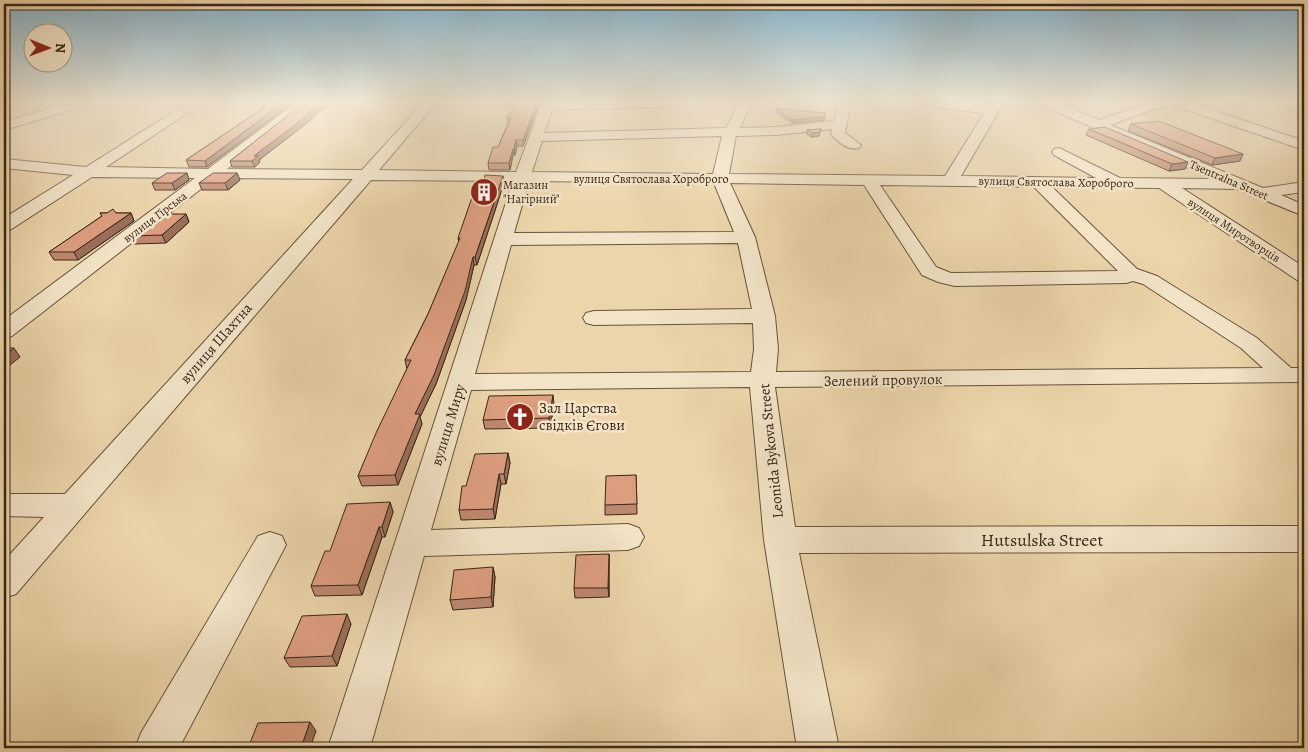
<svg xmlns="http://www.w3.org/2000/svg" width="1308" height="752" font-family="Alegreya,serif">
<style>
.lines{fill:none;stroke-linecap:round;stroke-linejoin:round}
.minor-casing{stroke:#66523d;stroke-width:2}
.minor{fill:#f3e4c8;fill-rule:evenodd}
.wall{fill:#be886e;stroke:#392619}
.shaded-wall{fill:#9b6f5a;stroke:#392619}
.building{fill:#dd9e80;stroke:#392619}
.labels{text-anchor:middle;stroke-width:5;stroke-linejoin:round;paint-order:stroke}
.far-street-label{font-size:12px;fill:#392619;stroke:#f3e4c8}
.far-poi-label{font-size:12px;fill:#392619;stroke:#f3e4c8;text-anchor:start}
.street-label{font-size:15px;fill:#392619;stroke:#f3e4c8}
.poi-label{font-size:15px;fill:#392619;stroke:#f3e4c8;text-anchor:start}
.near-street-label{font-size:18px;fill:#392619;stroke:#f3e4c8}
</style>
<rect width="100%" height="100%" fill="#ecd5aa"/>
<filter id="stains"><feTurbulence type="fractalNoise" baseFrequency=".004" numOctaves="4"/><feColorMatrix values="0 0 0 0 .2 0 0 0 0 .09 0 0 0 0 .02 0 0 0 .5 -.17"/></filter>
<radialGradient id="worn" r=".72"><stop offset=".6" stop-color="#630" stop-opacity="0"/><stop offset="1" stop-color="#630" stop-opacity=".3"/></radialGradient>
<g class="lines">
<g class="minor-casing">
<g id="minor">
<path d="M70 102H90L88 105 4 130V122Z"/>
<path d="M189 102H204L106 167 208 169 297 102H311L227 169 362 170 424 102H437L379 170 516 172 542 102H699L693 106 552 110 544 133 726 128 740 102H752L740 128 776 127 834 121 839 102H851L845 133 861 145 859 148C849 151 838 142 831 134L832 129 776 135 736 136 729 174 945 176 984 113 925 106 919 102H959L989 106 991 102H1004L961 176 1096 178 1054 155 1052 152 1054 149 1059 148 1120 178 1214 179 1040 105 1038 102H1055L1099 120 1151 102H1189L1304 141V150L1175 106 1154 109 1110 125 1263 188 1304 182V192L1281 195 1304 205V216L1237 189 1182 188 1304 267V282L1297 280 1159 188 1052 187 1137 269 1157 276 1257 338 1291 368H1304V382L775 387 795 527 1304 526V552L799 553 839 748H797L764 540 750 387 471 390 431 530 628 524 639 528 644 537 639 546 628 550 424 556 370 748H328L513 181 371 180 16 594 4 598V561L44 517 4 516V494H65L353 179 215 178 12 336 4 338V320L195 178 92 177 10 230 4 231V218L73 175 4 168V159L86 167ZM722 136 713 174 532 172 542 141ZM529 181 714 183 734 232 514 233ZM730 183 864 185 922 275 938 282 955 286 1126 283 1133 281 1143 284 1241 348 1263 368 776 372 778 349 775 316 755 237ZM880 185 1034 187 1118 271 951 273 936 267ZM738 243 752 309 594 311 586 313 583 318 586 323 594 325 753 323 754 349 751 372 475 374 511 245Z"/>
<path d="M1281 102 1304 104V112L1283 105Z"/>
<path d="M270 532 282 536 286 545 179 748H135L141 733 258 536Z"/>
</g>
</g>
<use href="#minor" class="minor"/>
</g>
<g class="wall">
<path d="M269 102H294L207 167H189L186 160 262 109 261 107Z"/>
<path d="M305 102H333L312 117V119L259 160 260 162 255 167H232L230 161Z"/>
<path d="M518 102H540L523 146H517L515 155H513L510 170H489L488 163 498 147 508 124 507 118Z"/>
<path d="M776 109 825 113 824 120 792 123 776 112Z"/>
<path d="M1131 124 1243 154 1240 161 1212 165 1128 131Z"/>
<path d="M821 129 819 136 811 137 807 134V130Z"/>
<path d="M1089 129 1185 169 1169 171 1086 135Z"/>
<path d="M187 173 189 180 175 190H155L152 183Z"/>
<path d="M237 173 240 180 228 190H202L199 183Z"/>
<path d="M504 183 477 265H474L466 300 436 384 420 417 422 424 398 485 362 486 358 476 407 369 405 360 428 314 459 242 458 238Z"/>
<path d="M100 213H131L134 221 78 260H54L49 252 102 216Z"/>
<path d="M186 214 189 222 166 243 134 244 130 236Z"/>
<path d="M554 404 550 428 485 429 483 420Z"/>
<path d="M508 453 510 463 506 484H501L495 519 461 520 459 510 466 486Z"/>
<path d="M636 475 637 514 605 515V505Z"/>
<path d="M390 502 393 512 385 537H382L362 595 315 596 311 586Z"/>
<path d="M609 554V597L575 598 574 588Z"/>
<path d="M493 567 495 577 493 607 453 610 450 600Z"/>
<path d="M351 624 337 666 290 667 284 658Z"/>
</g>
<g class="shaded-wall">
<path d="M284 102H294L207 167 205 161Z"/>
<path d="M323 102H333L312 117V119L259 160 260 162 255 167 252 161 254 156 307 113Z"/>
<path d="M537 102H540L523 146V140Z"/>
<path d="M825 113 824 120 792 123V120Z"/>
<path d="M821 129 819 136 811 137 812 133Z"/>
<path d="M516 140 517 146 515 155 514 149Z"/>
<path d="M513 149V155L510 170 509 163Z"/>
<path d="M1243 154 1240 161 1212 165 1215 158Z"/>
<path d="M1188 162 1185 169 1169 171 1172 164Z"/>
<path d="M187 173 189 180 175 190 172 183Z"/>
<path d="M237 173 240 180 228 190 225 183Z"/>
<path d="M503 176 504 183 477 265 475 257Z"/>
<path d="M131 213 134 221 78 260 74 252Z"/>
<path d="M186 214 189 222 166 243 162 235Z"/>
<path d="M473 257 474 265 466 300 436 384 420 417 422 424 398 485 395 475 415 414Z"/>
<path d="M14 348 20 357 4 370V356Z"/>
<path d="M553 395 554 404 550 428 549 418Z"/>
<path d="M508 453 510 463 506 484 504 474Z"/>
<path d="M499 474 501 484 495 519 493 509Z"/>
<path d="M390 502 393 512 385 537 382 527Z"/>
<path d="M379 527 382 537 362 595 358 585Z"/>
<path d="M609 554V597L608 588Z"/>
<path d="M493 567 495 577 493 607 491 597Z"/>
<path d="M347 614 351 624 337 666 332 656Z"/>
<path d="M310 722 316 731 310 748H301Z"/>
</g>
<g class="building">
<path d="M269 102H284L205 161 186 160 265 107H261Z"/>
<path d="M305 102H323L307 113H311L254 156H258L252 161H230Z"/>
<path d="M518 102H537L523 140H516L514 149H513L509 163H488L493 147H498L511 118H507Z"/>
<path d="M776 109 825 113 824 117 792 120Z"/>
<path d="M1159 121 1243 154 1215 158 1131 124Z"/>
<path d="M1105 127 1188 162 1172 164 1089 129Z"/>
<path d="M821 129 820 132 812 133 807 130Z"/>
<path d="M167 173H187L172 183H152Z"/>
<path d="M213 173H237L225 183H199Z"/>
<path d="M485 175 503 176 475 257H473L465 291 434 375 415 414H420L395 475 358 476 376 433 411 360H405L428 314 460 238H458L478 180H484Z"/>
<path d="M113 209 116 213H131L74 252H49L102 216 100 213H107Z"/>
<path d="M159 214H186L162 235 130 236Z"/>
<path d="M4 348H14L4 356Z"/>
<path d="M553 395 549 418 483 420 489 396Z"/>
<path d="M508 453 504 474H499L493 509 459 510 462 486H466L475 454Z"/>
<path d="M636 475 637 504 605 505 606 476Z"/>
<path d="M390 502 382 527H379L358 585 311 586 325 551H330L347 504Z"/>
<path d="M609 554 608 588H574L576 555Z"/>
<path d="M493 567 491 597 450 600 454 570Z"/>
<path d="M347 614 332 656 284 658 302 616Z"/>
<path d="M310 722 301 748H248L258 723Z"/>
</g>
<linearGradient id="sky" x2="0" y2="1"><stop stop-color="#88b6cf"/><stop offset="0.49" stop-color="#f6ecd9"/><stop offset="1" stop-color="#f6ecd9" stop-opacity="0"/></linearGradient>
<rect width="1308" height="208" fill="url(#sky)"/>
<defs>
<g id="building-disc" transform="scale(1.4375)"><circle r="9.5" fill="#8f2418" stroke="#f3e4c8"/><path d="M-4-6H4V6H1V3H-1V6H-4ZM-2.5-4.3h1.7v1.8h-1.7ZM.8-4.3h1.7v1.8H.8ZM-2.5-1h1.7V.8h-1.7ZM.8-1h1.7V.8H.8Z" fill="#fff"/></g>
<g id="church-disc" transform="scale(1.4375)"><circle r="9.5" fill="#8f2418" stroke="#f3e4c8"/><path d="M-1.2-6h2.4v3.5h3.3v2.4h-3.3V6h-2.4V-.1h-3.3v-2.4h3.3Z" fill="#fff"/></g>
</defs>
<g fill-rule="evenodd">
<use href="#building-disc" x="484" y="192"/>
<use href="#church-disc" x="520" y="417"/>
</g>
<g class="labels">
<g class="far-street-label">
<text x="651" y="183">вулиця Святослава Хороброго</text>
<text transform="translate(1229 180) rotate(23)" y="4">Tsentralna Street</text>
<text transform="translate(1056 182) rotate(1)" y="4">вулиця Святослава Хороброго</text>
<text transform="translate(155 217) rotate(-37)" y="4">вулиця Гірська</text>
<text transform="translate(1234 230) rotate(33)" y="4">вулиця Миротворців</text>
</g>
<g class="far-poi-label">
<text x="503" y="189">Магазин<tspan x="503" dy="14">"Нагірний"</tspan></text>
</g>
<g class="street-label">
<text transform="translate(216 343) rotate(-49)" y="5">вулиця Шахтна</text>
<text transform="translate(883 380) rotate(-1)" y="5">Зелений провулок</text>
<text transform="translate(448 425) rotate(-73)" y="5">вулиця Миру</text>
<text transform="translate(771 451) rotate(-96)" y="5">Leonida Bykova Street</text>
</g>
<g class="poi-label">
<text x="539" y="413">Зал Царства<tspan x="539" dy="17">свідків Єгови</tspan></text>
</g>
<g class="near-street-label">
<text x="1042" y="546">Hutsulska Street</text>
</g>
</g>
<rect width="1308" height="752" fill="none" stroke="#ecd5aa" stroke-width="20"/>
<rect x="5" y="5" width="1298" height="742" fill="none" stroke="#392619" stroke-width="2.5"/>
<rect x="10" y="10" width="1288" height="732" fill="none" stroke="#392619"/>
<g transform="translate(48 48) rotate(91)"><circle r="24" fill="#f3e4c8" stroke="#a99882"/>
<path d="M0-4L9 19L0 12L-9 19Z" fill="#8f2418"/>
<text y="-8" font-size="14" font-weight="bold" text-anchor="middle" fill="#392619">N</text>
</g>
<rect width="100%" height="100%" filter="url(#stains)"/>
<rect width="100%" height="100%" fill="url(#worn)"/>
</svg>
